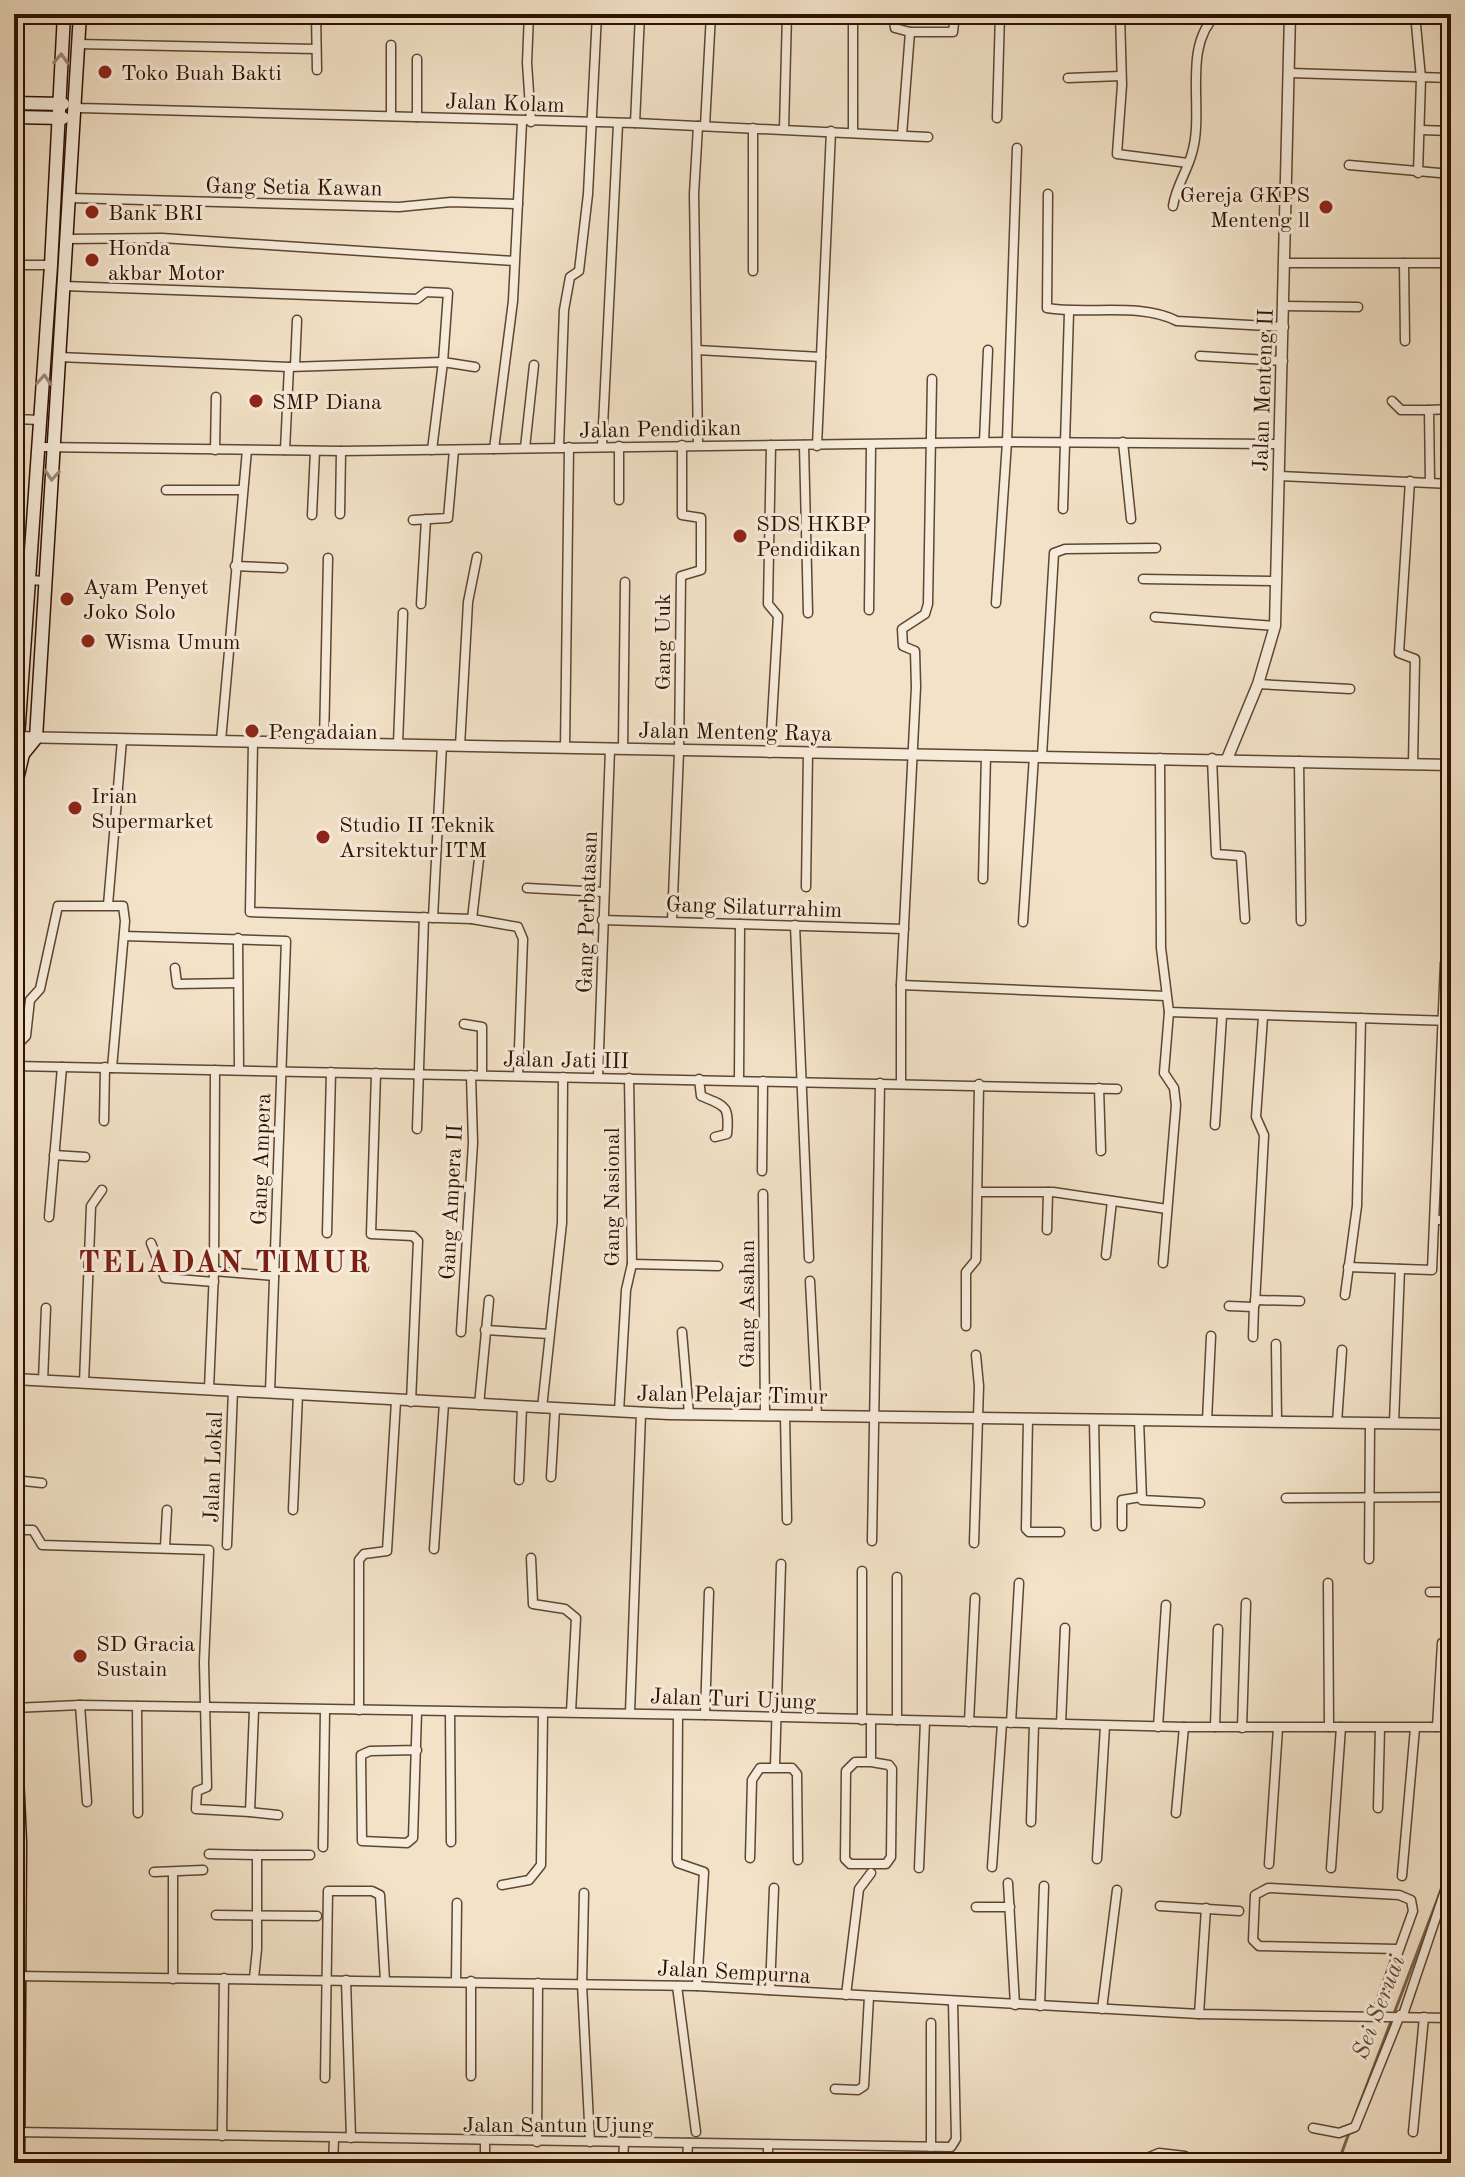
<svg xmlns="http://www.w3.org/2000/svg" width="1465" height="2177" font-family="'Old Standard TT',serif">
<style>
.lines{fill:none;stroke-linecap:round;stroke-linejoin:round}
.stream{stroke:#7b644f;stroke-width:3}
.minor-casing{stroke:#5f4532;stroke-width:11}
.tertiary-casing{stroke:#5f4532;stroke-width:13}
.secondary-casing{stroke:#2e1100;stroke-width:15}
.minor{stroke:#f7ecdb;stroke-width:8}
.tertiary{stroke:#f7ecdb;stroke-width:10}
.secondary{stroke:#f7ecdb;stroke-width:12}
.oneway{stroke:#9d8978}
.poi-dot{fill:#8f2418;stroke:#f7ecdb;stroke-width:3}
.labels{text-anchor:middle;stroke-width:6;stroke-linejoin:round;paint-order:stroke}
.poi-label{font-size:22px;fill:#2e1100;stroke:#f7ecdb;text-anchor:start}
.street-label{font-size:22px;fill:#2e1100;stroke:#f7ecdb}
.water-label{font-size:24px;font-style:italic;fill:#624834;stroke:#f7ecdb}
.district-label{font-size:30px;font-weight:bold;letter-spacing:2px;fill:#7a1f14;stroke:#f7ecdb}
</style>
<rect width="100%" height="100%" fill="#f2e2c7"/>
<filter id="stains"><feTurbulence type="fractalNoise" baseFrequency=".0025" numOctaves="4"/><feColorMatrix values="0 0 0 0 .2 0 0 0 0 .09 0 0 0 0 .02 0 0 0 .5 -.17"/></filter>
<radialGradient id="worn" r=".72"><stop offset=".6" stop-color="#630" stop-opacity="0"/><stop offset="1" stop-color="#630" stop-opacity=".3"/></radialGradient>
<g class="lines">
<g class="stream">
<path d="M1357 2111 1444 1882"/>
<path d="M1338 2163 1349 2133"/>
</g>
<g class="minor-casing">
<g id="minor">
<path d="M316 14 317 70"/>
<path d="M529 14 527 63 531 122"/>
<path d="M853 14V133"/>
<path d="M893 14 895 28 910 32"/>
<path d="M1120 14 1122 85 1117 154 1188 163"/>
<path d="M1415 14 1421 78 1418 173"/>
<path d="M78 44 316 49"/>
<path d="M391 45V116"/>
<path d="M417 59V117"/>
<path d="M1290 73 1451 78"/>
<path d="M1068 78 1121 76"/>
<path d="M74 104 80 108 635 123 928 137"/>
<path d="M997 118 1000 14"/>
<path d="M635 123 640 14"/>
<path d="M705 126 711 14"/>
<path d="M784 129 787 14"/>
<path d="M1421 130 1451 131"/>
<path d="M902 135 910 32H953L955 14"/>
<path d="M1349 165 1451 174"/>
<path d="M1048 194 1047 308C1088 315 1139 302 1177 321L1284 327"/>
<path d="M70 198 399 207 451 202 518 204"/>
<path d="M1173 206C1176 186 1187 172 1192 153 1205 110 1181 47 1217 14"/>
<path d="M67 239 162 238 514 261"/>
<path d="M1286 263H1451"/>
<path d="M1404 263 1405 341"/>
<path d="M14 265H51"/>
<path d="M753 271V128"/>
<path d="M64 286 417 299 426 292 448 293 443 362 475 367"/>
<path d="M1284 306 1358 307"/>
<path d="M697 350 821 357"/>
<path d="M1200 356 1283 361"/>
<path d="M59 357 289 367 443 362 432 450"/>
<path d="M295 366 297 320"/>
<path d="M1392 401 1401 410H1429"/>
<path d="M14 419 41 420"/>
<path d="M984 442 988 350"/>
<path d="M1123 442 1131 519"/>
<path d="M698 444 694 194 698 126"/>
<path d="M804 445 808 613"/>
<path d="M559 446 564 310 570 277 579 271 588 194 597 14"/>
<path d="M602 446 618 124"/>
<path d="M619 446V500"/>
<path d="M817 446 831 131"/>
<path d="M39 447 341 451 1007 442 1280 444"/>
<path d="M525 448 534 365"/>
<path d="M494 449 513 301 522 122"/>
<path d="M215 450 216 397"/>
<path d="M285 450 289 367"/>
<path d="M1280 476 1451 484"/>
<path d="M1410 481 1399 653 1415 659 1413 764"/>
<path d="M1430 482 1429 410 1451 409"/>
<path d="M166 490H243"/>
<path d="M1063 509 1069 312"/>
<path d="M340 514 341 451"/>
<path d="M312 515 315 451"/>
<path d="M413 520 448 518 454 450"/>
<path d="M235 566 283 568"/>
<path d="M14 579 45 581"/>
<path d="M1143 579 1276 581"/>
<path d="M996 603 1007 442 1017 148"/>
<path d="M421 604 426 519"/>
<path d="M869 610 871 446"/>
<path d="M1155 617 1275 626"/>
<path d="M1258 684 1350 689"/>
<path d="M221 741 247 450"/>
<path d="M253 741 250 912 472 919 518 927 523 939 518 1076"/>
<path d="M324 742 328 558"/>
<path d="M398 744 403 613"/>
<path d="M460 746 468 602 477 557"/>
<path d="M565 748 569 447"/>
<path d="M623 749 625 582"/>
<path d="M770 753 778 616 768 604 771 445"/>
<path d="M1042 756 1054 553 1065 549 1156 548"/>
<path d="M1160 758 1161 948 1169 1012 1164 1073 1174 1088 1176 1105 1163 1263"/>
<path d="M1212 758 1216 854 1241 856 1245 919"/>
<path d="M1299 761 1301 921"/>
<path d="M983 879 986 755"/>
<path d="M806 887 808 753"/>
<path d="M527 888 604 892"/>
<path d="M108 905 122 740"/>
<path d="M433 918 442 745"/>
<path d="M472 919 479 859"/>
<path d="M602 920 904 929"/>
<path d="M672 921 679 752 681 576 701 570V518L682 515V445"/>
<path d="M1023 922 1034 756"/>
<path d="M795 925 809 1258"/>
<path d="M124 936 286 941 270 1392"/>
<path d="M238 938 239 1070"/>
<path d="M175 968 177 984 238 983"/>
<path d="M901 985 1166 996"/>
<path d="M1169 1012 1451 1021"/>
<path d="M464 1024 482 1027V1075"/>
<path d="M14 1065 15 1047 26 1036 30 1000 40 989 58 906H123L125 921 112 1068"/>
<path d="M14 1066 1117 1089"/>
<path d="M376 1073 371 1234 413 1236 418 1241 411 1402"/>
<path d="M598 1077 610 749"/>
<path d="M699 1079 701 1096C725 1106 730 1105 727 1134L715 1137"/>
<path d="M739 1080 740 924"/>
<path d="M901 1083V985L916 687 915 651 903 646 902 629 925 614 928 604 932 379"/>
<path d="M1099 1088 1101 1151"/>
<path d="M104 1121 105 1067"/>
<path d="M1215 1125 1222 1016"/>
<path d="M417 1129 424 917"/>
<path d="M54 1155 85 1157"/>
<path d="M762 1171 763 1081"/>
<path d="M978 1192H1053L1167 1209"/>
<path d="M763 1194 765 1415"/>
<path d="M49 1217 62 1067"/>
<path d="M1436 1220H1451"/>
<path d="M1047 1230 1048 1192"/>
<path d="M327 1233 331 1072"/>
<path d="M151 1243 165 1278 214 1282"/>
<path d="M1106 1255 1112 1201"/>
<path d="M632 1264 718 1266"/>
<path d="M1348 1267 1432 1270 1445 963"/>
<path d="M214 1271 274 1276"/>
<path d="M810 1281 817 1416"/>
<path d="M1345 1295 1357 1206 1361 1018"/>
<path d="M1255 1300 1300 1301"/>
<path d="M1229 1306 1253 1307 1255 1304 1264 1135 1256 1117 1263 1017"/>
<path d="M966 1326V1272L976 1260 979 1084"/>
<path d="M485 1330 549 1334"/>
<path d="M461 1332 473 1143 471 1075"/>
<path d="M682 1332 689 1414"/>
<path d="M1253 1337 1254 1306"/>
<path d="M1276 1344 1277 1422"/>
<path d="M1451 1344V1345"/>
<path d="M43 1381 46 1308"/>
<path d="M84 1383 91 1206 102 1190"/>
<path d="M209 1389 214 1271 215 1070"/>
<path d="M479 1405 489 1300"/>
<path d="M542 1408 562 1223 563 1077"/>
<path d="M619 1412 626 1290 632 1264 629 1078"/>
<path d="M785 1415 787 1520"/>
<path d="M1028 1418 1026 1529 1029 1532H1060"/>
<path d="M1094 1419 1096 1526"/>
<path d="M1139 1420 1142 1500 1200 1503"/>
<path d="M1207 1421 1211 1336"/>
<path d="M1337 1423 1342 1350"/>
<path d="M1394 1423 1400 1269"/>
<path d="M551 1477 555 1409"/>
<path d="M14 1480 42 1483"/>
<path d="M519 1480 522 1407"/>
<path d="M1286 1498 1451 1497"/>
<path d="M293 1510 298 1394"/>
<path d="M1122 1526V1500L1141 1497"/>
<path d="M14 1530H33L42 1545 209 1550 204 1662 207 1787 197 1791 196 1809 250 1812"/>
<path d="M872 1541 880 1083"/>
<path d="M974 1543 979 1386 976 1355"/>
<path d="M227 1545 233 1390"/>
<path d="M165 1547 167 1510"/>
<path d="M434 1549 444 1403"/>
<path d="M531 1558 533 1604 565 1609 576 1618 571 1712"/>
<path d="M1369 1559 1370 1423"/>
<path d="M897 1577V1720"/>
<path d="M1328 1583 1329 1727"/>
<path d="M1430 1592H1451"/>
<path d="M80 1705 87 1802"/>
<path d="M137 1706 138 1813"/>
<path d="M14 1708 80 1705 705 1715 1184 1727H1451"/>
<path d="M254 1710 250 1812 278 1815"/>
<path d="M359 1710V1560L364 1554 387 1551 396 1401"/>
<path d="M450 1712 451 1842"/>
<path d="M630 1713 641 1413"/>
<path d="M678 1715 677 1860 678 1863 704 1872 697 1986"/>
<path d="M705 1715 709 1592"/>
<path d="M862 1720V1571"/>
<path d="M871 1720V1762L889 1765 892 1769 891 1857 886 1864H850L845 1859 846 1771 855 1762H871"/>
<path d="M969 1722 975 1598"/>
<path d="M1011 1723 1019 1583"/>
<path d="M1061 1724 1065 1628"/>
<path d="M1158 1727 1166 1605"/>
<path d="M1215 1727 1218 1629"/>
<path d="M1437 1727 1442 1643 1451 1640"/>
<path d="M1242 1728 1246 1603"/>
<path d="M417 1750 370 1751 361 1755 362 1841 407 1843 413 1838 417 1712"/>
<path d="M775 1766 781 1564"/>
<path d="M1378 1808 1380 1728"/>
<path d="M1176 1813 1184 1727"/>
<path d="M1031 1822 1034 1724"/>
<path d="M323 1847 325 1710"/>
<path d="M209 1854 257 1855"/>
<path d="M750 1858 752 1780 760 1768H792L797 1774 798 1860"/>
<path d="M1097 1859 1105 1726"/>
<path d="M1269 1864 1278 1728"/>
<path d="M992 1867 1002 1723"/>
<path d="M919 1868 925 1721"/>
<path d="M1331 1868 1341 1727"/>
<path d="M154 1872 203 1870"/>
<path d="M173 1872V1979"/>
<path d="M1402 1876 1415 1728"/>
<path d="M1008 1883 1015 2005"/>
<path d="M502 1885 529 1880 541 1865 543 1713"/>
<path d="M584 1893 582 1984 590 2142"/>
<path d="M1160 1906 1239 1911"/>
<path d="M976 1907H1010"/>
<path d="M216 1915 317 1916"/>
<path d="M17 1976 697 1986 1199 2014 1451 2018"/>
<path d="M254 1978 257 1949V1855H310"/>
<path d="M346 1980 351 2138"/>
<path d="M456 1980 457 1903"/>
<path d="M677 1986 696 2132"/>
<path d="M770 1990 774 1888"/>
<path d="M846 1995 859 1889 871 1873"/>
<path d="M1040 2006 1044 1886"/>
<path d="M1102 2009 1117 1890"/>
<path d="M1199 2014 1206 1908"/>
<path d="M1376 2014 1413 1911 1411 1900 1399 1895 1268 1888 1255 1895 1253 1940 1259 1946 1397 1949"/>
<path d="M1403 2015 1451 1873"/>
<path d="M931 2023V2147"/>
<path d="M471 2076V1981"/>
<path d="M325 2078 328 1891H372L380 1895 385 1981"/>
<path d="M835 2089 858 2090 864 2086 869 1997"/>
<path d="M1313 2128 1339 2133 1355 2127 1400 2015"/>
<path d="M15 2132 951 2147 956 2139 953 2002"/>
<path d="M1413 2132 1424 2017"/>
<path d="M222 2136 224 1978"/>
<path d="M485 2142V2163"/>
<path d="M537 2142 538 1983"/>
<path d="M768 2144V2163"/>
<path d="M333 2163 334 2139"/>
<path d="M623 2163 624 2142"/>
<path d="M687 2163 688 2143"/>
<path d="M1145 2163 1147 2158 1159 2153 1185 2156"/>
</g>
</g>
<g class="tertiary-casing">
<g id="tertiary">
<path d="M14 737 1451 765"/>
<path d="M1227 759 1258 684 1275 626 1290 14"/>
<path d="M14 1379 669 1414 1451 1424"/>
</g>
</g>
<g class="secondary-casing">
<g id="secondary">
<path d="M14 103 63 104"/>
<path d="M14 117 63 118"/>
<path d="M23 754 18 737 51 265 64 14"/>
<path d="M14 792 23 754 36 738 80 14"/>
<path d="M14 1708 20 1842 18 2163"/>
</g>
</g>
<use href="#minor" class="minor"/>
<use href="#tertiary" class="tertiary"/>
<use href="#secondary" class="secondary"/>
</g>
<defs><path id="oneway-chevron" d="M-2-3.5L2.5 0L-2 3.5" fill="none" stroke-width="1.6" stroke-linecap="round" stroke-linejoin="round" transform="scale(2)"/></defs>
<g class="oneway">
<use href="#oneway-chevron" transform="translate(61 59) rotate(-87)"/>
<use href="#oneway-chevron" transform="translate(44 380) rotate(-86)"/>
<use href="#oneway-chevron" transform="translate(52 475) rotate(94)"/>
</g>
<g class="poi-dot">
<circle cx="105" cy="72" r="8"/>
<circle cx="1326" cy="207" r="8"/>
<circle cx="92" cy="212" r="8"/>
<circle cx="92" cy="260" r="8"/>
<circle cx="256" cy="401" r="8"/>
<circle cx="740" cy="536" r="8"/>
<circle cx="67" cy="599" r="8"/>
<circle cx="88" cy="641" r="8"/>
<circle cx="252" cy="731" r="8"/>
<circle cx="75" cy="808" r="8"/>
<circle cx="323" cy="837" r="8"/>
<circle cx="80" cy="1656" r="8"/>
</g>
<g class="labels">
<g class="poi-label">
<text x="121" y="80">Toko Buah Bakti</text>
<text x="1310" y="202" text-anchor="end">Gereja GKPS<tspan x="1310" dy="25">Menteng ll</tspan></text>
<text x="108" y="220">Bank BRI</text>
<text x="108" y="255">Honda<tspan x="108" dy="25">akbar Motor</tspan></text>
<text x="272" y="409">SMP Diana</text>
<text x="756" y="531">SDS HKBP<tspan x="756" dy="25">Pendidikan</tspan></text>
<text x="83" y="594">Ayam Penyet<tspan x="83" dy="25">Joko Solo</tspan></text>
<text x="104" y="649">Wisma Umum</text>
<text x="268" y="739">Pengadaian</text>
<text x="91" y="803">Irian<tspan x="91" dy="25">Supermarket</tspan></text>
<text x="339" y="832">Studio II Teknik<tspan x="339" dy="25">Arsitektur ITM</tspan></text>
<text x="96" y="1651">SD Gracia<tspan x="96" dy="25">Sustain</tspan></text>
</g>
<g class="street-label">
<text transform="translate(505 102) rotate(2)" y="8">Jalan Kolam</text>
<text transform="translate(294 186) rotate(1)" y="8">Gang Setia Kawan</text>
<text transform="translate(1262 390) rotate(-88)" y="8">Jalan Menteng II</text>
<text transform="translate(660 428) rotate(-1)" y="8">Jalan Pendidikan</text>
<text transform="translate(662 642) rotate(-90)" y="8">Gang Uuk</text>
<text transform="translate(735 731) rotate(1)" y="8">Jalan Menteng Raya</text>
<text transform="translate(754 906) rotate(2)" y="8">Gang Silaturrahim</text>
<text transform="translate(586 912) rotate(-88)" y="8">Gang Perbatasan</text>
<text transform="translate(566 1059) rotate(1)" y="8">Jalan Jati III</text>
<text transform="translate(260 1159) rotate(-88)" y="8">Gang Ampera</text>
<text transform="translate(611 1197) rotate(-90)" y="8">Gang Nasional</text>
<text transform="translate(450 1202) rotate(-87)" y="8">Gang Ampera II</text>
<text transform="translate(746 1304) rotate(-90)" y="8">Gang Asahan</text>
<text transform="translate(732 1394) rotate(1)" y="8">Jalan Pelajar Timur</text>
<text transform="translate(212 1467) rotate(-88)" y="8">Jalan Lokal</text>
<text transform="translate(733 1698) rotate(2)" y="8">Jalan Turi Ujung</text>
<text transform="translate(734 1971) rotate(3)" y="8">Jalan Sempurna</text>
<text x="558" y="2132">Jalan Santun Ujung</text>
</g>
<g class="water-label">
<text transform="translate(1378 2007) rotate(-69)" y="8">Sei Seruai</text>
</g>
<g class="district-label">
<text x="225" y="1272">TELADAN TIMUR</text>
</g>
</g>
<rect width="1465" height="2177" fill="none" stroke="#f2e2c7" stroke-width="48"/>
<rect x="16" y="16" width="1433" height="2145" fill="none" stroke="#2e1100" stroke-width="4"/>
<rect x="24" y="24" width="1417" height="2129" fill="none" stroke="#2e1100" stroke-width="2"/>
<rect width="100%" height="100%" filter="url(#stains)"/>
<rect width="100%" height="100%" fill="url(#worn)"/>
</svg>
